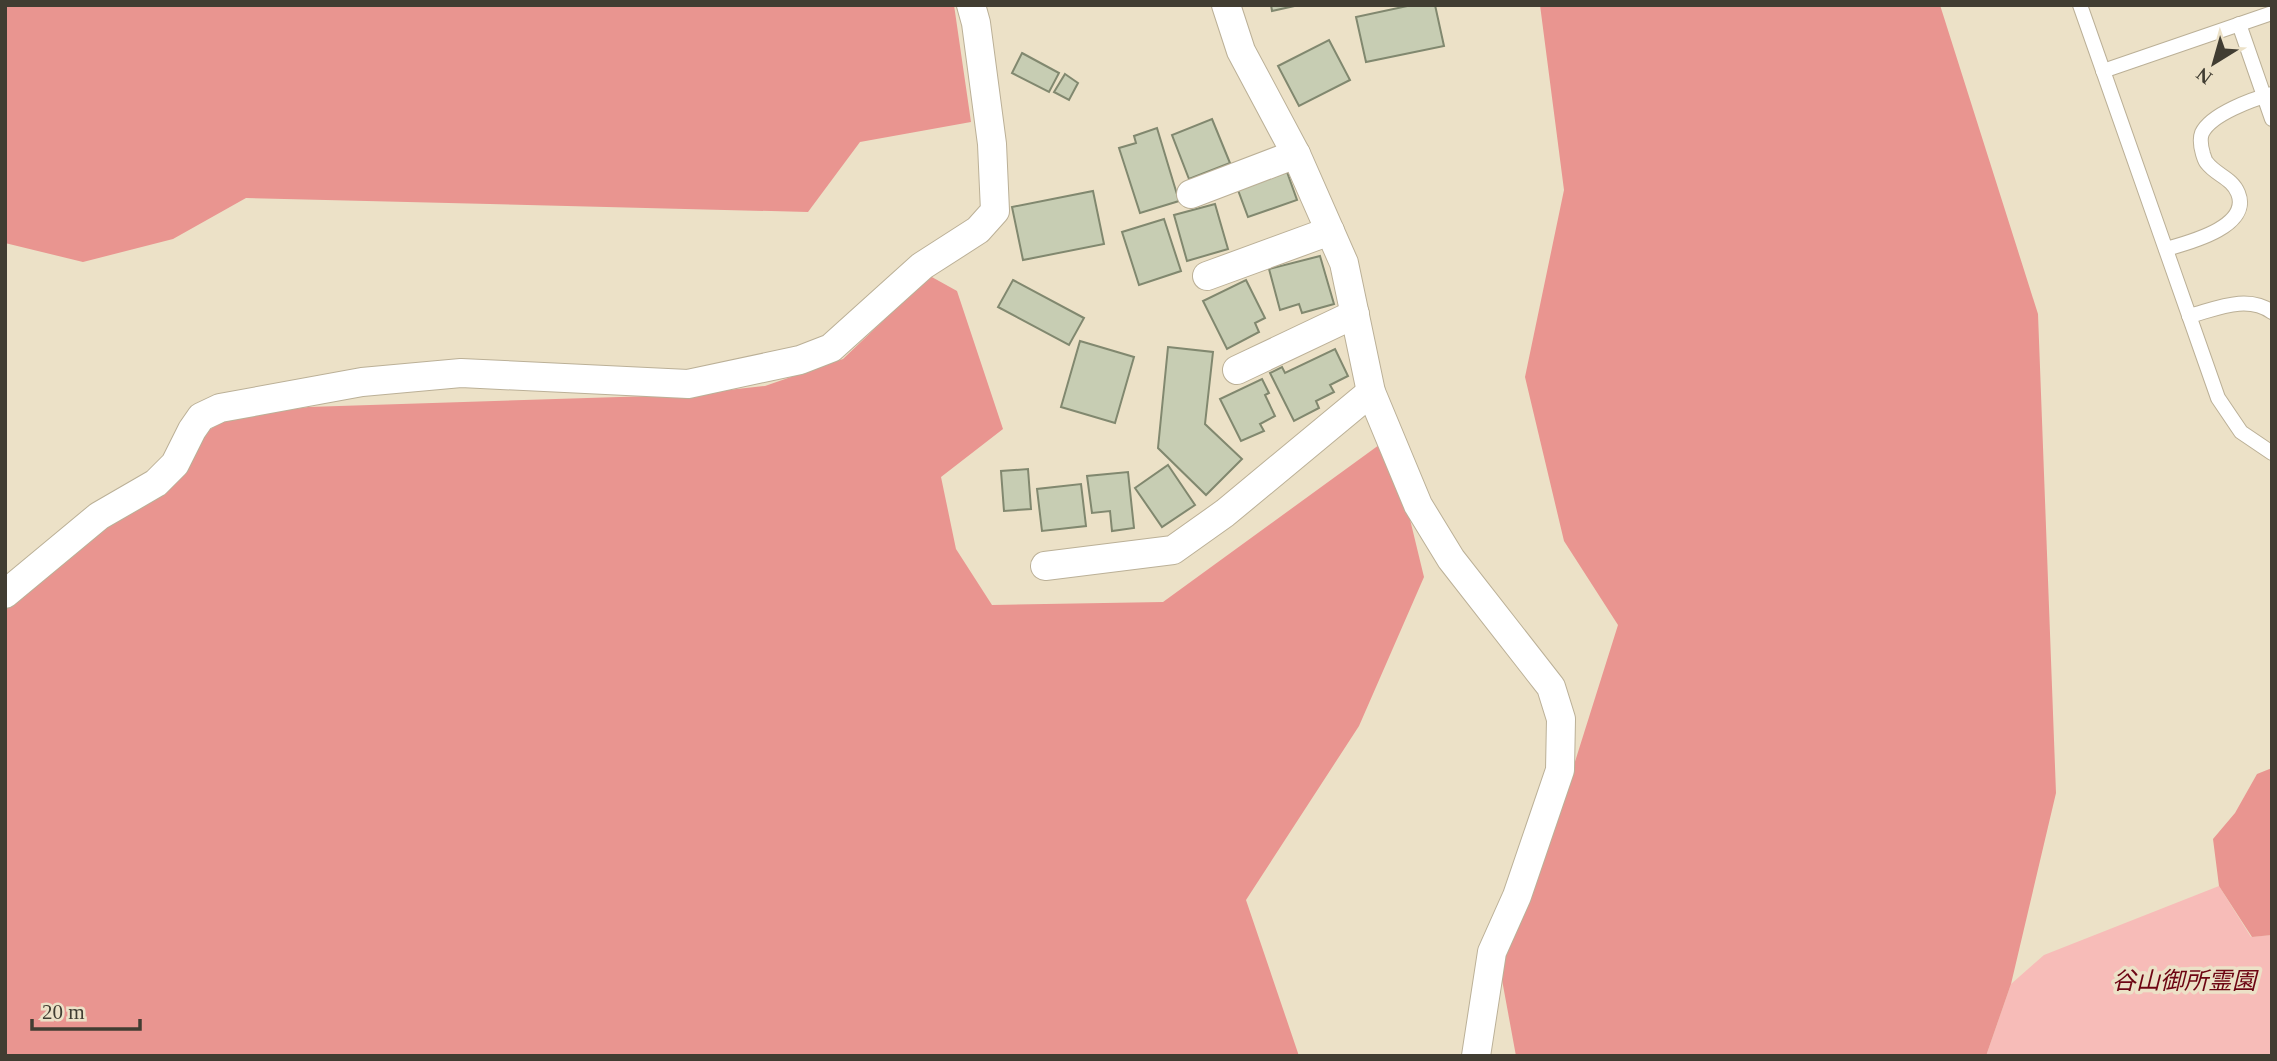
<svg xmlns="http://www.w3.org/2000/svg" width="2277" height="1061" font-family="'Times New Roman','Noto Sans JP',serif">
<style>
.green{fill:#f7bcb8}
.forest{fill:#e99590}
.building{fill:#c7cdb3;stroke:#81886f;stroke-width:2}
.lines{fill:none;stroke-linecap:round;stroke-linejoin:round}
.lane-casing{stroke:#bbb097;stroke-width:16}
.street-casing{stroke:#bbb097;stroke-width:30}
.lane{stroke:#fff;stroke-width:14}
.street{stroke:#fff;stroke-width:28}
.labels{text-anchor:middle;stroke-width:7;stroke-linejoin:round;paint-order:stroke}
.park-label{font-size:24px;font-style:italic;fill:#6d0513;stroke:#ece1c7}
</style>
<rect width="100%" height="100%" fill="#ece1c7"/>
<path class="green" d="M2219 886 2251 937 2272 935V1056H1986L2011 984 2044 955Z"/>
<g class="forest">
<path d="M5 5H954L971 122 860 142 808 212 246 198 173 239 83 262 5 243Z"/>
<path d="M1540 5H1940L2038 314 2056 793 2011 984 1986 1056H1516L1498 958 1573 768 1618 625 1564 541 1525 377 1564 190Z"/>
<path d="M930 276 957 291 1003 429 941 477 956 549 992 605 1163 602 1390 437 1424 577 1359 726 1246 900 1299 1056H5V607L203 434 226 419 308 407 683 395 765 386 843 359Z"/>
<path d="M2272 768V935L2252 937 2219 886 2213 839 2235 813 2257 774Z"/>
</g>
<g class="building">
<path d="M1271 5H1299L1272 11Z"/>
<path d="M1412 5H1435L1444 46 1366 62 1356 17Z"/>
<path d="M1329 40 1350 80 1299 106 1278 66Z"/>
<path d="M1022 53 1059 73 1049 92 1012 73Z"/>
<path d="M1065 74 1078 83 1069 100 1054 92Z"/>
<path d="M1212 119 1230 163 1189 179 1172 135Z"/>
<path d="M1157 128 1179 201 1140 213 1119 148 1136 143 1134 136Z"/>
<path d="M1287 172 1297 200 1248 217 1238 190Z"/>
<path d="M1093 191 1104 244 1023 260 1012 207Z"/>
<path d="M1215 204 1228 249 1187 261 1174 215Z"/>
<path d="M1164 219 1181 271 1139 285 1122 232Z"/>
<path d="M1320 256 1334 304 1302 313 1299 304 1280 310 1269 269Z"/>
<path d="M1013 280 1084 318 1069 345 998 307Z"/>
<path d="M1246 280 1265 318 1255 323 1259 332 1227 349 1203 301Z"/>
<path d="M1080 341 1134 357 1115 423 1061 407Z"/>
<path d="M1168 347 1213 352 1205 424 1242 459 1206 495 1158 448Z"/>
<path d="M1335 349 1348 376 1330 385 1334 392 1316 401 1319 408 1294 421 1270 373 1282 367 1285 373Z"/>
<path d="M1262 379 1269 393 1265 395 1275 416 1260 424 1264 431 1241 441 1220 399Z"/>
<path d="M1168 465 1195 505 1162 527 1135 488Z"/>
<path d="M1028 469 1031 509 1004 511 1001 471Z"/>
<path d="M1128 472 1134 528 1112 531 1110 511 1092 513 1087 476Z"/>
<path d="M1081 484 1086 526 1042 531 1037 489Z"/>
</g>
<g class="lines">
<g class="lane-casing">
<g id="lane">
<path d="M2080 5 2218 398 2241 432 2272 453"/>
<path d="M2239 24 2272 119"/>
<path d="M2103 71 2272 13"/>
<path d="M2166 249C2187 243 2252 227 2238 193 2232 178 2216 175 2207 163 2205 161 2204 157 2203 154 2201 147 2200 138 2202 133 2211 114 2253 99 2272 94"/>
<path d="M2189 316C2216 309 2247 294 2272 312"/>
</g>
</g>
<g class="street-casing">
<g id="street">
<path d="M1226 5 1241 51 1296 154 1344 263 1371 392 1418 505 1451 559 1551 687 1561 719 1560 770 1517 896 1492 952 1476 1056"/>
<path d="M1191 194 1296 154"/>
<path d="M1207 276 1330 231"/>
<path d="M1237 370 1355 314"/>
<path d="M1045 566 1173 550 1225 513 1371 392"/>
<path d="M5 594 99 516 156 483 175 464 192 430 201 417 220 408 362 382 461 373 688 384 800 360 831 348 922 266 978 230 995 211 992 144 976 23 971 5"/>
</g>
</g>
<use href="#lane" class="lane"/>
<use href="#street" class="street"/>
</g>
<g class="labels">
<g class="park-label">
<text x="2184" y="989">谷山御所霊園</text>
</g>
</g>
<rect width="2277" height="1061" fill="none" stroke="#413d32" stroke-width="14"/>
<g transform="translate(2214 63) rotate(217)" stroke="#ece1c7" stroke-width="5" paint-order="stroke">
<path d="M0-5L12 26L0 18L-12 26Z" fill="#413d32"/>
<text y="-10" font-size="19" font-weight="bold" text-anchor="middle" fill="#413d32">N</text>
</g>
<path d="M32 1019v10h108v-10" fill="none" stroke="#413d32" stroke-width="3.5"/>
<text x="42" y="1019" font-size="21" fill="#413d32" stroke="#ece1c7" stroke-width="5" paint-order="stroke">20 m</text>
</svg>
